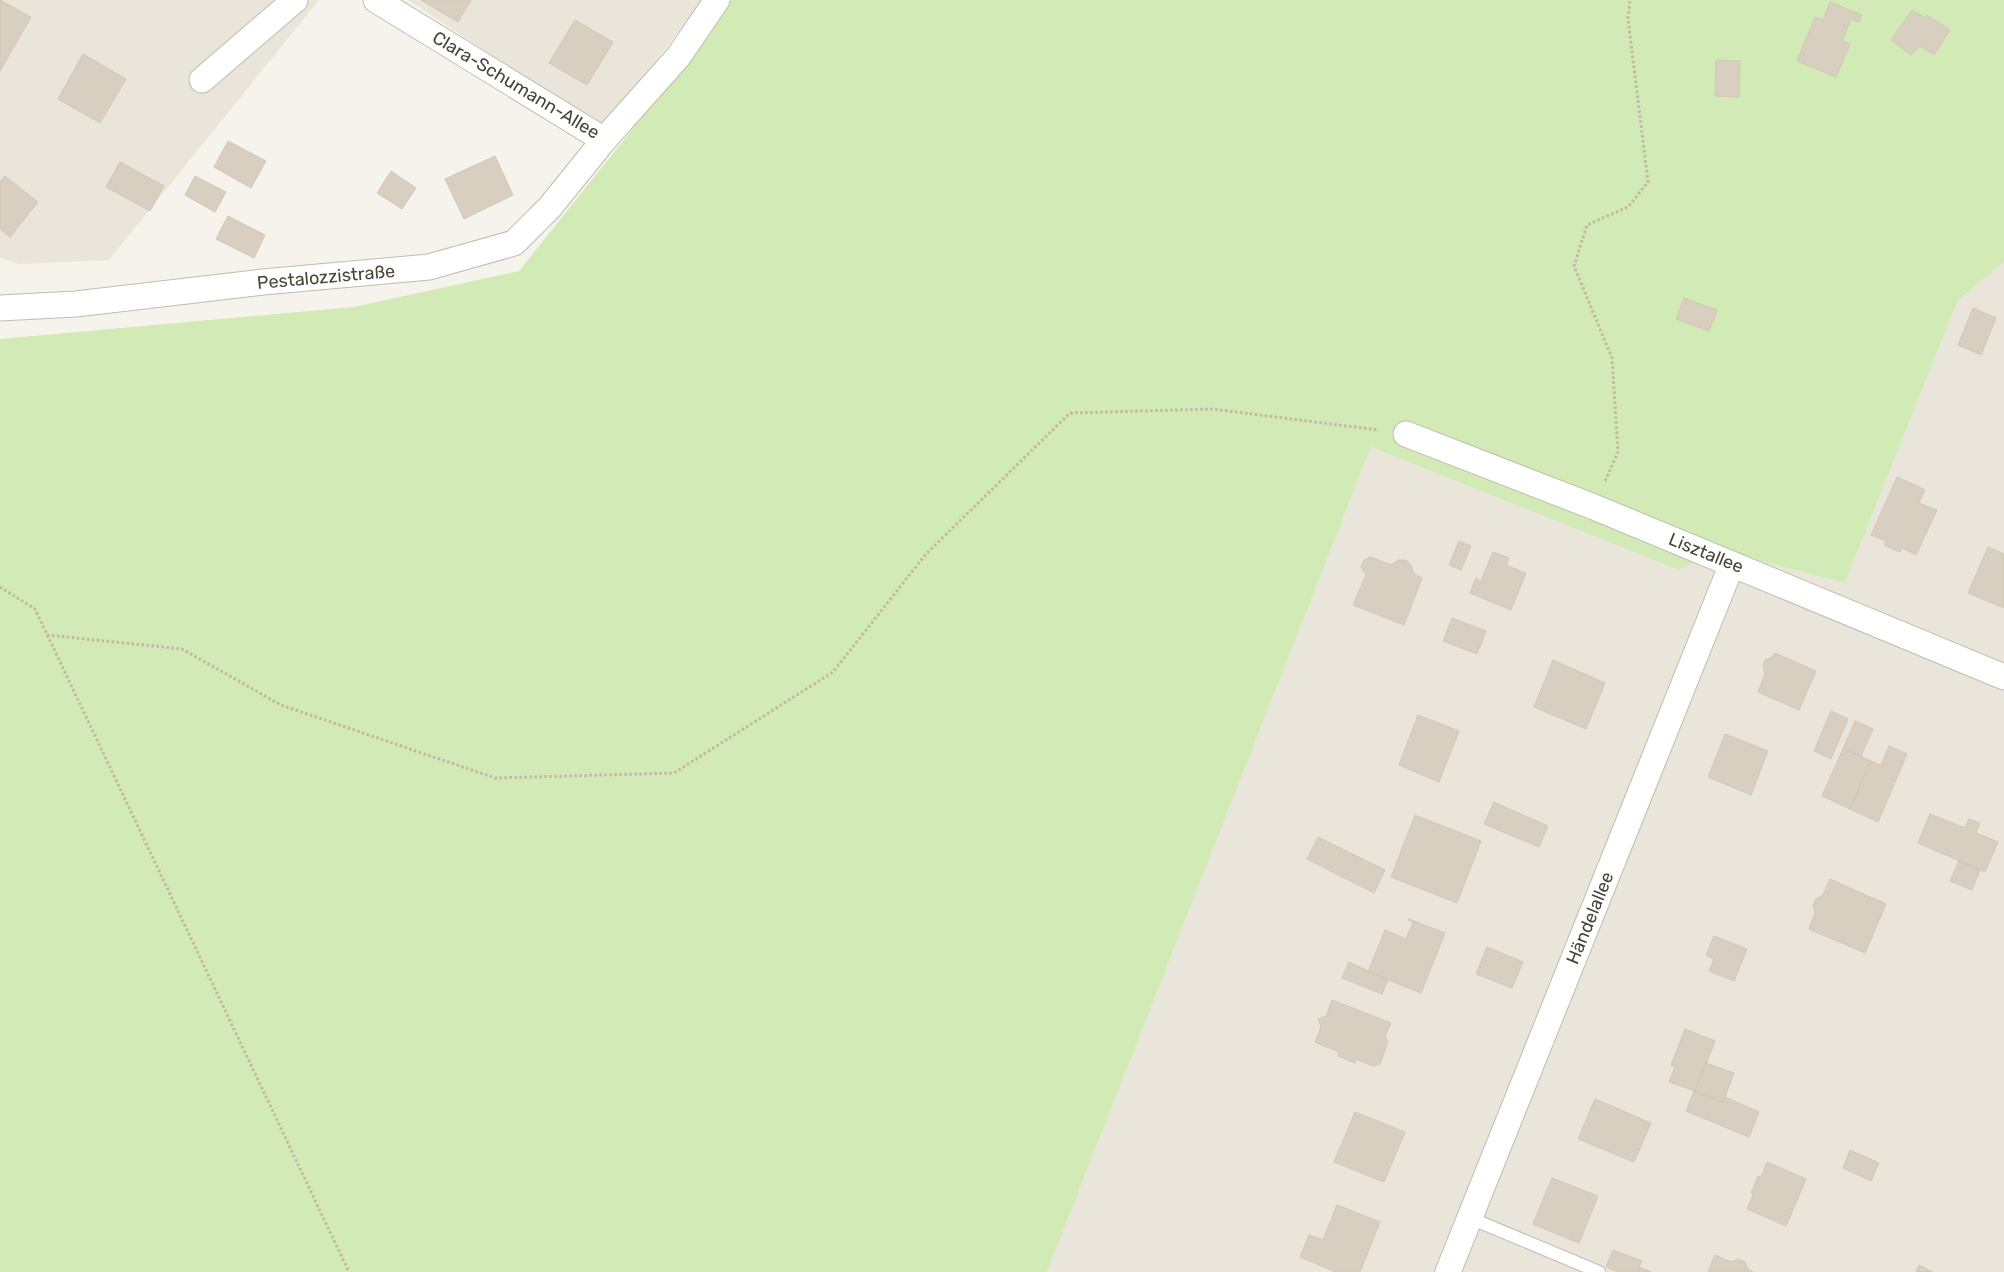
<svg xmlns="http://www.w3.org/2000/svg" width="2004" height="1272" font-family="Rubik,sans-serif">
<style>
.residential{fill:#eae5da}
.green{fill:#d2eab5}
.building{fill:#d8cfc1;stroke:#d3c7b4}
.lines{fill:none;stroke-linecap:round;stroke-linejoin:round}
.lane-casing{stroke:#c2bbae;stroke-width:14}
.street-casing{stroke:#c2bbae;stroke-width:27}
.path{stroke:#c4b79f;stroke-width:3;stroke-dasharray:2.5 2.5;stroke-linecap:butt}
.lane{stroke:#fff;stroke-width:12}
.street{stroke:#fff;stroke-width:25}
.labels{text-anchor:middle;stroke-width:5;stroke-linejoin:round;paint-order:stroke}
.street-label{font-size:18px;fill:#4b4439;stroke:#fff}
</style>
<rect width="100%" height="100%" fill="#f6f3ec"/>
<g class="residential">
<path d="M0 0H319L109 260 19 264 0 258Z"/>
<path d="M408 0H702L604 130Z"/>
<path d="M2004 262V1272H1047L1371 447 1679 570 1716 550 1845 583 1958 300Z"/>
</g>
<path class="green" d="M731 0H2004V262L1958 300 1845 583 1716 550 1679 570 1371 447 1047 1272H0V339L354 307 519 271 671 81Z"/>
<g class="building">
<path d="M0 0 31 17 0 71Z"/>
<path d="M421 0H471L458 22Z"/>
<path d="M1830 2 1862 15 1859 22 1851 19 1842 41 1850 44 1836 77 1797 61 1815 17 1823 20Z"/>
<path d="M1912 10 1926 18 1927 15 1950 30 1934 55 1920 46 1911 55 1891 40Z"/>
<path d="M575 20 613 42 587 85 549 63Z"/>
<path d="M83 54 126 79 100 123 58 99Z"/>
<path d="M1716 60 1740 61 1739 97 1715 96Z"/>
<path d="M228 141 266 161 251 188 214 167Z"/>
<path d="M495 156 513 195 464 219 445 179Z"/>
<path d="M120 162 164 186 150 211 106 187Z"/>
<path d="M391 171 416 188 402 209 377 193Z"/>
<path d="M5 176 38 202 10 237 0 229V181Z"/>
<path d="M195 176 226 192 215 212 185 195Z"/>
<path d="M228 216 265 235 254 258 216 239Z"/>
<path d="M1684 298 1717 310 1709 331 1676 319Z"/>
<path d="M1973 308 1996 318 1981 355 1958 345Z"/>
<path d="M1897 477 1925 490 1919 503 1937 510 1916 555 1902 548 1900 552 1884 545 1886 541 1871 535Z"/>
<path d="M1459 541 1471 546 1461 570 1449 565Z"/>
<path d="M1988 547 2004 554V608L1968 593Z"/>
<path d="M1493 552 1509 558 1506 565 1526 573 1511 610 1470 593 1476 578 1481 581Z"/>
<path d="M1371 557 1391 565 1399 560H1406L1411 565 1414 574 1422 578 1404 625 1353 605 1366 575 1361 567 1364 560Z"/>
<path d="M1452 618 1486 631 1477 654 1443 641Z"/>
<path d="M1775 653 1816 671 1799 710 1758 692 1765 674 1763 666 1765 660 1772 657Z"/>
<path d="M1553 660 1605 683 1586 729 1534 707Z"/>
<path d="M1831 711 1848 719 1831 759 1814 751Z"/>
<path d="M1418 715 1459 731 1439 782 1399 765Z"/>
<path d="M1855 721 1873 729 1861 756 1843 749Z"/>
<path d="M1725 734 1768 751 1751 795 1708 777Z"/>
<path d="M1889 746 1907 754 1878 822 1850 809 1871 761 1881 765Z"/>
<path d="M1843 749 1871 761 1850 809 1822 796Z"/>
<path d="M1494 802 1548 826 1539 847 1484 824Z"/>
<path d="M1930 814 1965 828 1969 819 1980 823 1976 833 1998 842 1985 872 1918 843Z"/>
<path d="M1415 815 1481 841 1457 903 1391 877Z"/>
<path d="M1318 837 1385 870 1374 893 1307 859Z"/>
<path d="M1959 861 1980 870 1972 890 1950 881Z"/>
<path d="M1830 879 1886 904 1865 953 1809 929 1815 913 1813 906 1816 899 1823 895Z"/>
<path d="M1409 919 1445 933 1421 993 1368 972 1385 930 1406 939 1413 922 1408 920Z"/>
<path d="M1714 936 1747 949 1734 981 1709 971 1714 959 1706 955Z"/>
<path d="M1487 947 1523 962 1512 988 1476 974Z"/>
<path d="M1349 962 1388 980 1382 994 1342 978Z"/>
<path d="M1332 1000 1391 1023 1385 1036 1388 1042 1380 1064 1373 1066 1356 1059 1355 1063 1338 1056 1339 1052 1315 1042 1321 1027 1318 1019 1326 1016Z"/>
<path d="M1685 1029 1715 1041 1695 1091 1669 1082 1675 1067 1671 1065Z"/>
<path d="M1706 1063 1734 1073 1723 1102 1695 1091Z"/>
<path d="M1694 1091 1723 1102 1725 1097 1759 1112 1749 1137 1686 1111Z"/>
<path d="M1595 1099 1651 1123 1634 1162 1578 1139Z"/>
<path d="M1355 1112 1405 1132 1384 1182 1334 1162Z"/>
<path d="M1850 1150 1879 1163 1871 1181 1843 1168Z"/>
<path d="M1767 1162 1806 1179 1786 1226 1747 1209 1753 1195 1751 1193 1758 1176 1761 1177Z"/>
<path d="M1552 1178 1598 1196 1579 1243 1533 1224Z"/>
<path d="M1337 1205 1380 1222 1360 1272H1336L1300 1257 1309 1235 1323 1240Z"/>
<path d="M1613 1250 1642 1261 1639 1267 1651 1272H1618L1606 1267Z"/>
<path d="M1715 1255 1731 1262 1738 1259 1745 1262 1748 1269 1753 1272H1708Z"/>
<path d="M1919 1265 1933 1272H1916Z"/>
</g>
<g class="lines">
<g class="lane-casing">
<path id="lane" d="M1470 1218 1599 1272"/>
</g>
<g class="street-casing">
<g id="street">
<path d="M376 0 604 140"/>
<path d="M202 80 295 0"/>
<path d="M0 308 76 304 263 282 429 267 514 243 550 207 604 140 678 57 717 0"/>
<path d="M1406 434 1594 507 2004 677"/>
<path d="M1448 1272 1732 564"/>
</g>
</g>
<g class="path">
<path d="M1605 481 1618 452 1612 358 1574 266 1587 225 1628 207 1648 182 1628 19 1630 0"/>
<path d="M0 587 35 609 349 1272"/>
<path d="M47 635 182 649 281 705 495 778 674 773 833 672 926 554 1070 413 1213 409 1378 430"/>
</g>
<use href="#lane" class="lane"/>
<use href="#street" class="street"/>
</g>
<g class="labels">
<g class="street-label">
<text transform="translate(516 85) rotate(31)" y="6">Clara-Schumann-Allee</text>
<text transform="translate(326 277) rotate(-5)" y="6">Pestalozzistraße</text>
<text transform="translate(1706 553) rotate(22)" y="6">Lisztallee</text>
<text transform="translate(1590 918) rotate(-68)" y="6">Händelallee</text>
</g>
</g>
</svg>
